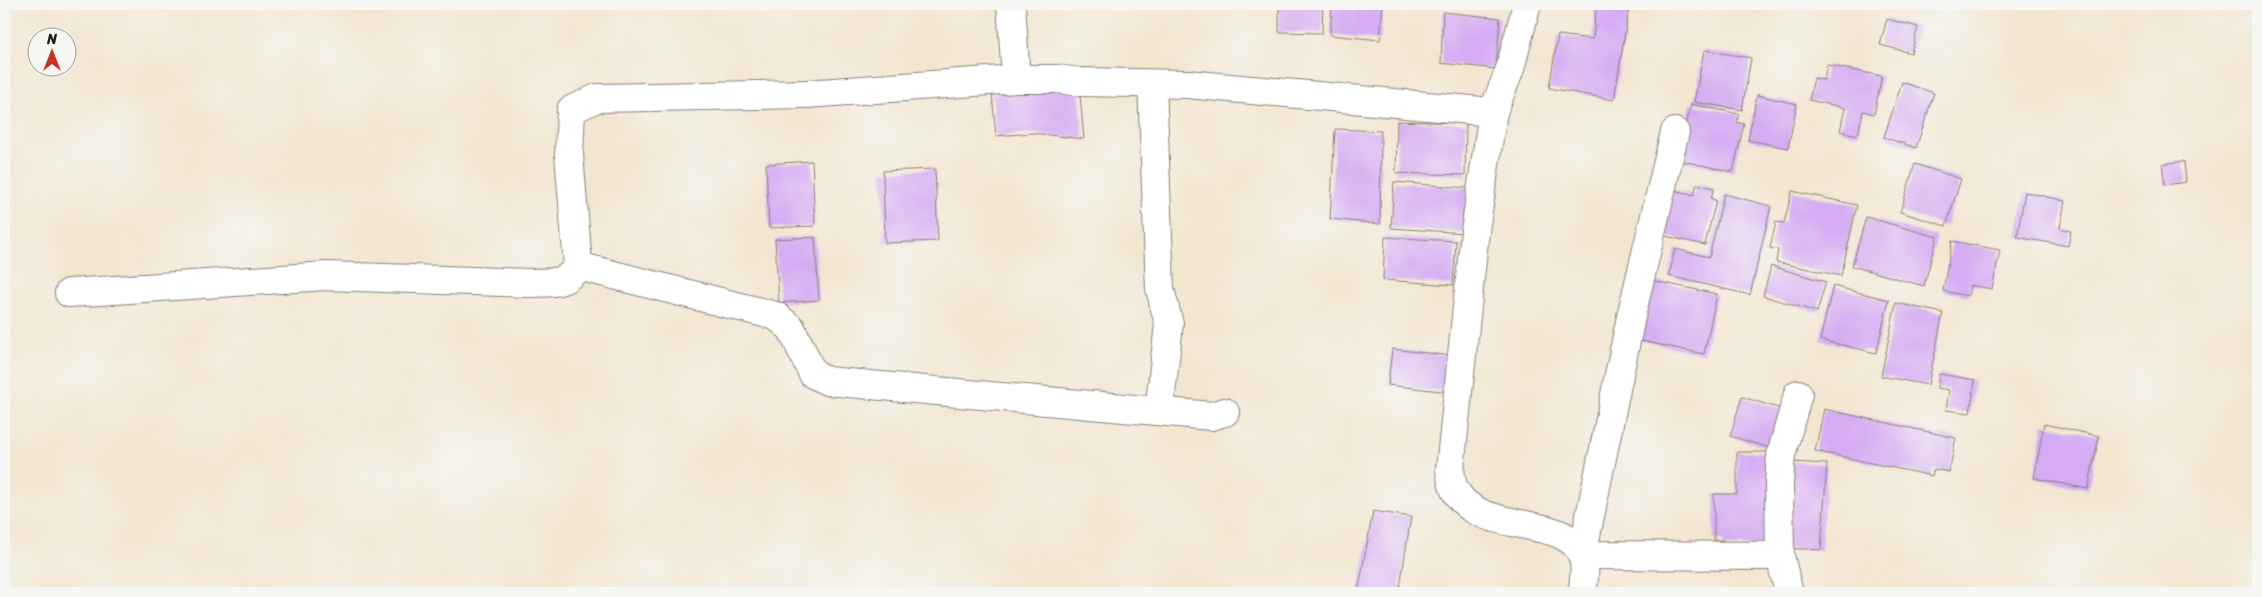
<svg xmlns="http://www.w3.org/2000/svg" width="2262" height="597" font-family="Sriracha,sans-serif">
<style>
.building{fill:#d5abf3}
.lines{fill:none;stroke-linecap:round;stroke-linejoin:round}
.street-casing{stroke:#878176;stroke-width:30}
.street{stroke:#fff;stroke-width:28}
</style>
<rect width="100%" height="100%" fill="#f6f6f2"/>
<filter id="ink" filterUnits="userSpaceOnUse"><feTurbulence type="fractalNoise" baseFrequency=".02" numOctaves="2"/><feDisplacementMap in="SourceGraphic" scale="10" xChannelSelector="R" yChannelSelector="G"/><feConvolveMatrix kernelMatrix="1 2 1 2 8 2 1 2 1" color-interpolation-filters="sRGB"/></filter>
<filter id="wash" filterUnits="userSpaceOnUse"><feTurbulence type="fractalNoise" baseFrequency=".0096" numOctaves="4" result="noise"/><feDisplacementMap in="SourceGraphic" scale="20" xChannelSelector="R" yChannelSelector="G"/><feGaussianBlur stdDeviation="1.12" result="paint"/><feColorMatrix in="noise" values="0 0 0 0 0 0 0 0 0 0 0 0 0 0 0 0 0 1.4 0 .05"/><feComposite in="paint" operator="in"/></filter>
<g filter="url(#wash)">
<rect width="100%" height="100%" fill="#f2e6d1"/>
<g id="blocks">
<g class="building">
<path d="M1279 4H1323L1322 33 1279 32Z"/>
<path d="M1332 4H1383L1380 40 1330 35Z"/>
<path d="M1596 4H1611L1629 8 1614 100 1549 88 1558 35 1593 39Z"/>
<path d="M1443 12 1500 18 1496 69 1441 63Z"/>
<path d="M1887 19 1918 27 1911 53 1880 45Z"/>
<path d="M1704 50 1751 58 1742 110 1694 102Z"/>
<path d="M1827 65 1882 76 1874 114 1863 111 1858 135 1840 131 1845 108 1809 100 1814 78 1824 80Z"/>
<path d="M1902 82 1934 93 1916 148 1884 137Z"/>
<path d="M1079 85 1084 139 1032 133 996 136 992 94Z"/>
<path d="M1757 95 1797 104 1788 148 1748 140Z"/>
<path d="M1691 104 1739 114 1737 122 1744 124 1733 172 1678 160Z"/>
<path d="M1397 121 1466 123 1465 175 1396 173Z"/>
<path d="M1335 129 1381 131 1380 224 1330 219Z"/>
<path d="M812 161 815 226 769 228 766 164Z"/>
<path d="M2184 161 2186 182 2165 185 2162 164Z"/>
<path d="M1915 164 1961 179 1946 226 1900 212Z"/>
<path d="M935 169 938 241 885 243 883 171Z"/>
<path d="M1394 182 1468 188 1465 233 1391 228Z"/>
<path d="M1697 184 1714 188 1711 199 1716 200 1705 245 1660 235 1670 189 1694 195Z"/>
<path d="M1792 191 1857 205 1841 276 1776 262 1778 250 1770 248 1776 222 1784 223Z"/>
<path d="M2025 192 2065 201 2060 228 2071 231 2068 246 2017 237Z"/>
<path d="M1724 194 1771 206 1750 295 1669 276 1675 249 1709 257Z"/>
<path d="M1866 217 1937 237 1924 286 1852 266Z"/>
<path d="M815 237 819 300 779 303 775 239Z"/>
<path d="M1385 237 1456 241 1453 285 1383 280Z"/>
<path d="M1952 241 2000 250 1992 289 1970 285 1968 296 1943 291Z"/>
<path d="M1771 266 1826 282 1817 312 1763 296Z"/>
<path d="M1645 279 1717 294 1704 354 1632 339Z"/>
<path d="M1833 286 1889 300 1876 353 1820 340Z"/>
<path d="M1896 303 1943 313 1928 385 1881 376Z"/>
<path d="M1392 349 1462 357 1458 393 1388 385Z"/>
<path d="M1939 374 1975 380 1970 413 1946 410 1949 390 1937 388Z"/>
<path d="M1742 397 1788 411 1776 450 1730 436Z"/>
<path d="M1824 409 1956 438 1949 472 1934 469 1932 476 1815 451Z"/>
<path d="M2044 424 2099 436 2088 489 2034 478Z"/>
<path d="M1737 452H1774V546H1723V540H1714V494H1737Z"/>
<path d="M1792 462 1827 464 1821 550 1786 548Z"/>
<path d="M1373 511 1411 517 1399 593H1358Z"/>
</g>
</g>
</g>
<g filter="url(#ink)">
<use href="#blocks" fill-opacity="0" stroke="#878176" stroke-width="1"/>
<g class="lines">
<g class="street-casing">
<g id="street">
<path d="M1011 4 1016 79"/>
<path d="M1527 4 1510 69 1493 112 1475 231 1450 469C1451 475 1451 482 1454 488 1476 537 1564 512 1582 555 1586 565 1584 582 1582 593"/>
<path d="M1152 84 1160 289 1169 324 1159 411"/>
<path d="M1675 132 1632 312 1582 555 1780 556"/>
<path d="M578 266 776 316 791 328 813 374 827 381 1211 416 1225 412"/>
<path d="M69 293 326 276 529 283C551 282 565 286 578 266L569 154 571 110 597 98 806 94 1016 79H1057L1080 82 1187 84 1493 112"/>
<path d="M1789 593 1780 556 1779 483 1781 455 1798 394"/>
</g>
</g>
<use href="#street" class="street"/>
</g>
</g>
<rect width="2262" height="597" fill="none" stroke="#f6f6f2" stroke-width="20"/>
<g transform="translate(52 52)"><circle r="24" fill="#f6f6f2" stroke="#9f9f9c"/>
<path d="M0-4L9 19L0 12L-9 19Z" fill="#c8321e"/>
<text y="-8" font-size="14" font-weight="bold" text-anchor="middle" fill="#1c1c1c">N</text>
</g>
</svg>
